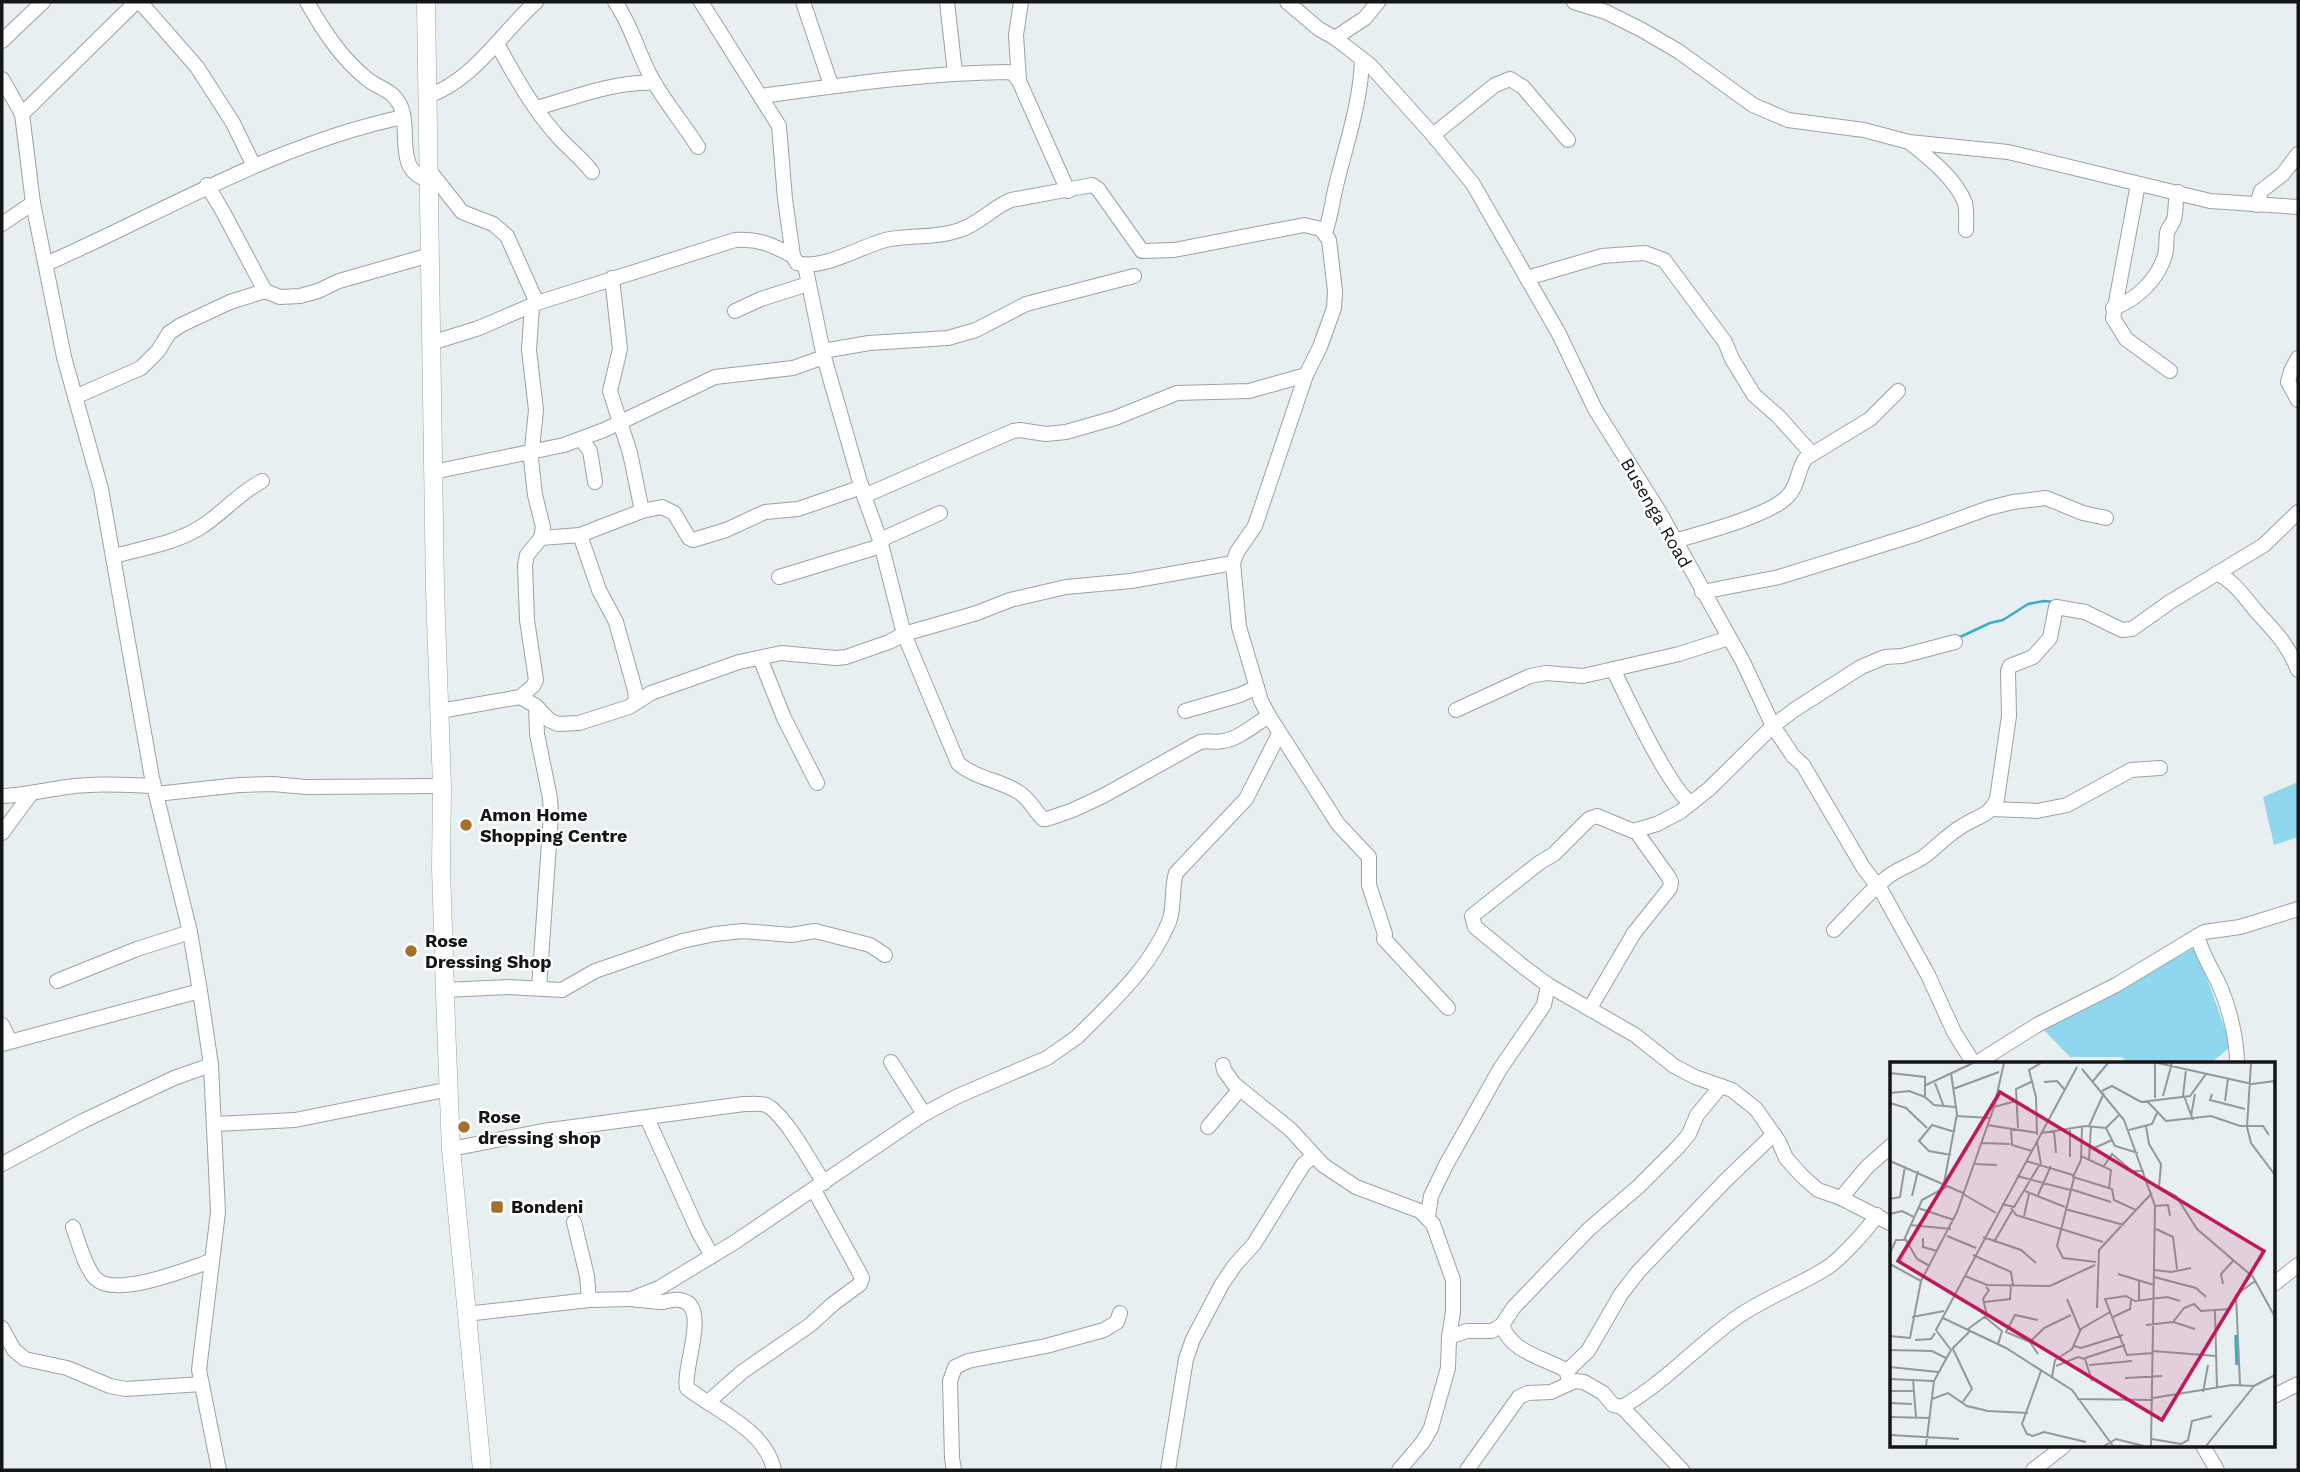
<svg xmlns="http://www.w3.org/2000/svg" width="2300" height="1472" font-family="'Work Sans',sans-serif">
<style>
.green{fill:#8ed7ee}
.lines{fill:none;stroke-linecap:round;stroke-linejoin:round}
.stream{stroke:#39adcd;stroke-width:2.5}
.minor-casing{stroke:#9ca2a4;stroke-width:16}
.major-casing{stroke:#9ca2a4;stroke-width:19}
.minor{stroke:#fff;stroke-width:14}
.major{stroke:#fff;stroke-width:18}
.poi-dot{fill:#a5702a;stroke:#fff;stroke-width:2.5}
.labels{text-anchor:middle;stroke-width:5;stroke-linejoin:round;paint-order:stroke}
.street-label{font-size:18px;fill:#131516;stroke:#fff}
.poi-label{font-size:18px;font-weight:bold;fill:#131516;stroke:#fff;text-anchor:start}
.inset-river{fill:none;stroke:#39adcd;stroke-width:3.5}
.inset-road{fill:none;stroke:#939899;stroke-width:2}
.view{fill:#c2185b;fill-opacity:0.15;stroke:#c2185b;stroke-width:3.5}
.inset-edge{fill:none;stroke:#131516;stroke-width:3.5}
</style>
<rect width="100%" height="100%" fill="#e8eff1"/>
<g class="green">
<path d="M2298 782V837L2274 845 2263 797Z"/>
<path d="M2196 947 2231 1046 2210 1064H2173L2171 1062 2167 1064H2128L2122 1057H2070L2043 1029Z"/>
</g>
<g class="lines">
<path class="stream" d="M1958 638 1990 623 2003 620 2028 604 2044 601 2055 602"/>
<g class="minor-casing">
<g id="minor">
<path d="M140 2 197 67 233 123 253 164"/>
<path d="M307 2C323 30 341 58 367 79 378 88 393 90 400 105 412 130 393 171 429 180"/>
<path d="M615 2C631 24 638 53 651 77 664 101 683 123 698 147"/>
<path d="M701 2 779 126 785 199 793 256 797 263C825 271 863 244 890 239 914 235 937 238 960 230 979 224 993 207 1011 200L1092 185 1098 189 1142 251 1174 250 1304 225 1321 229 1329 240 1335 291 1334 308 1320 347 1306 375 1255 526 1237 552 1233 563 1239 627 1261 701 1269 716 1338 824 1369 857V885L1385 934 1384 939 1448 1008"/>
<path d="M803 2 831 85"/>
<path d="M947 2 955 73"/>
<path d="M1287 2 1319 29 1335 38 1370 65 1433 135 1473 184 1559 334 1595 409 1660 513 1743 662 1773 726 1793 756 1803 765 1863 867 1882 892 1928 975 1954 1032 1974 1064"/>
<path d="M1574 2 1606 12 1642 30 1678 51 1753 105 1788 120 1864 130 1909 142 2008 152 2210 201 2298 207"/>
<path d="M1335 38 1365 18 1378 2"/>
<path d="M2 41 43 2"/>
<path d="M497 44C514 74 531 106 554 132 566 147 581 157 592 172"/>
<path d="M2 79 22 114 33 203 64 357 101 489 152 778 190 932 200 991 211 1065 218 1212 199 1370 219 1470"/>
<path d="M1019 81 1016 35 1021 2"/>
<path d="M428 96C473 81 502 32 536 2"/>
<path d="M761 96C843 85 924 73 1007 72L1013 73 1019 81 1068 191"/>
<path d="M537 108C575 97 615 81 655 83"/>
<path d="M22 114 136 2"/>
<path d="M1433 135 1495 85 1510 79 1523 87 1568 140"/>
<path d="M1909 142C1929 158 1956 179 1965 203 1967 211 1966 221 1966 230"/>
<path d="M429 170 462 212 493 224 507 236 537 303"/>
<path d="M2138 184 2113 318 2126 339 2170 371"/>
<path d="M207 185 222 210 265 291 280 297 300 296 318 291 339 281 430 255"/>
<path d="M2257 205 2261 191 2283 174 2298 154"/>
<path d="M2 224 33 203"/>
<path d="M1325 233C1331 216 1332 202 1336 186 1346 144 1361 102 1362 59"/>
<path d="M46 264C166 211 273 145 403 117"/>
<path d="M805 265 824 357 864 496 880 540 904 634 958 763C976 779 1001 780 1020 793 1030 800 1035 811 1043 819H1047L1073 810 1103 796 1200 742C1209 740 1215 743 1223 741 1239 739 1255 724 1269 716"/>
<path d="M612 278 620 349 610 391 630 453 642 511"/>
<path d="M1527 278 1602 256 1645 253 1664 260 1725 342 1732 359 1754 395 1779 417 1812 454"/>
<path d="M2113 308C2137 300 2158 279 2165 255 2167 248 2166 240 2167 233 2168 228 2173 224 2174 219 2177 209 2174 201 2178 192"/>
<path d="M735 311 761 299 808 284"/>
<path d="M431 343 479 328 537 303 735 240C757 238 773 245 793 256"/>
<path d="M823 351 869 343 948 338 976 330 1026 304 1134 276"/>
<path d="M2298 358 2291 371 2288 382 2298 400"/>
<path d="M75 397 141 368 158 351 169 333 181 325 230 302 265 291"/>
<path d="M581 439 590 451 595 482"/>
<path d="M433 472 564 445 604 430 715 377 793 368 824 357"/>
<path d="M864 496 1013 431 1020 430 1046 434 1066 432 1115 418 1177 393 1249 391 1306 375"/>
<path d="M580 535 599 590 616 622 635 690 636 702"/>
<path d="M541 538 580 535 642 511 662 507 674 513 689 538 693 540 726 530 765 512 798 509 862 487"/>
<path d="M880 540 940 513"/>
<path d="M1674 541C1702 533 1768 516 1787 497 1799 486 1797 469 1806 458L1870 419 1898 391"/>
<path d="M114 556C143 548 176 543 201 527 223 513 239 493 262 481"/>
<path d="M2217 573C2235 582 2244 597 2257 612 2276 633 2287 643 2298 670"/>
<path d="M779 577 881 546"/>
<path d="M1702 592 1779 577 1917 534 1989 508 2013 502 2046 498 2083 513 2106 518"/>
<path d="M760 658 784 718 817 783"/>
<path d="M1613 669C1626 696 1670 790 1691 803"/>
<path d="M520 697 536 706 549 720 558 724 579 723 629 707 651 693 739 662 781 653 836 658 846 657 889 642 904 634 977 613 1010 600 1066 587 1131 581 1233 563"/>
<path d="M536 706 537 734 550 798 551 814 539 988"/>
<path d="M1456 710 1530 676 1546 673 1583 676 1679 654 1729 638"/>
<path d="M440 711 520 697 533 686 536 680 527 620 525 565 527 555 541 538 543 527 535 495 531 459 536 410 529 350 532 305"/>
<path d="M1185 711 1240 695 1257 687"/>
<path d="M156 794 239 785 273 784 306 787 442 786"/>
<path d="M2 796C24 795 45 790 67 787 96 783 125 785 154 786"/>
<path d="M1993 809 2037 811 2067 805 2131 770 2160 768"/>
<path d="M2 833 30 795"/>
<path d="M1834 930C1850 914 1866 895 1884 880 1895 869 1913 865 1926 855 1939 845 1948 834 1964 825 1978 816 1990 816 1997 799L2009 716 2008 671 2010 666 2033 657 2050 638 2056 607 2085 612 2122 630 2132 629 2170 602 2264 545 2298 512"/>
<path d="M2197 936C2202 953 2210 967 2218 982 2229 1006 2237 1038 2237 1064"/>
<path d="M57 981 137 949 190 932"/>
<path d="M445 990 508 987 562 990 595 971 682 941 715 934 743 931 791 935 815 931 870 945 885 955"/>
<path d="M1590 1008 1634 933 1670 888 1671 882 1668 876 1640 837 1638 830"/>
<path d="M2 1025 10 1041"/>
<path d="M2 1044 200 991"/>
<path d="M891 1062 924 1114"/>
<path d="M1975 1064 2037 1025 2116 985 2204 932 2240 927 2298 909"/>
<path d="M1223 1065 1224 1070 1234 1084 1291 1130 1323 1165 1356 1187 1420 1211 1433 1224 1453 1280V1312L1449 1337 1448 1368 1431 1428 1423 1442 1399 1470"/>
<path d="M647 1118 698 1231 712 1256"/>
<path d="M215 1124 295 1120 450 1089"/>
<path d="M1208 1127 1240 1089"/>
<path d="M1892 1145 1867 1167 1841 1198 1818 1190 1802 1176 1786 1158 1779 1142 1756 1109 1732 1090 1695 1077 1674 1066 1635 1035 1548 985 1525 968 1475 927 1472 916 1539 863 1554 854 1589 819 1597 816 1633 831 1657 824 1680 812 1709 789 1773 726 1794 710 1861 667 1885 657 1902 656 1955 642"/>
<path d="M451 1149 543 1131 744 1104C751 1104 760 1103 766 1105 785 1114 812 1165 824 1183"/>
<path d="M2 1164 83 1121 174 1078 211 1065"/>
<path d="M1841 1198 1892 1224"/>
<path d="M1428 1217 1431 1196 1446 1165 1500 1069 1544 1005 1548 985"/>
<path d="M574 1222 587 1276 589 1300"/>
<path d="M73 1227C79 1243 84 1265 95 1278 115 1299 187 1269 211 1261"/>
<path d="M2274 1284 2298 1265"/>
<path d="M636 1300C645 1300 654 1302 663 1302 668 1301 674 1299 679 1300 712 1303 682 1368 687 1388 716 1411 766 1430 774 1470"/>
<path d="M466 1314 589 1300 631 1299 659 1288 735 1242 924 1114 958 1096 1047 1058 1077 1037C1112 1002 1150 968 1169 922 1175 906 1171 889 1176 873L1246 799 1279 734"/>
<path d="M1502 1325C1511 1353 1546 1358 1567 1371L1568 1378"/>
<path d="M2 1328 14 1350 25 1359 67 1368 110 1386 126 1389 202 1384"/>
<path d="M1449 1337 1467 1331H1492L1502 1325 1514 1307 1589 1229 1638 1187 1679 1146 1689 1134 1697 1115 1721 1086"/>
<path d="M1567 1371 1588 1351 1621 1294 1638 1272 1725 1181 1774 1134"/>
<path d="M2274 1396 2298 1384"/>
<path d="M708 1402 742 1372 810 1325 833 1304 860 1284 862 1278 858 1270 814 1190"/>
<path d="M1622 1407C1664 1383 1697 1346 1736 1318 1764 1298 1796 1287 1825 1269 1839 1261 1868 1229 1877 1215"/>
<path d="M2203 1446 2217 1470"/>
<path d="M954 1470 952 1458 950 1381 955 1367 968 1361 1046 1346 1104 1330 1117 1322 1120 1313"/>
<path d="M1168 1470 1186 1359 1193 1339 1222 1284 1235 1265 1254 1244 1303 1165 1313 1156"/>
<path d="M1467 1470 1519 1397 1528 1393 1551 1392 1575 1381 1584 1382 1603 1393 1613 1405 1622 1407 1682 1470"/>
<path d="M2033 1470 2064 1446"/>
</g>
</g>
<g class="major-casing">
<path id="major" d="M426 2 435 590 442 786 441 867 446 1023 451 1149 482 1470"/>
</g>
<use href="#minor" class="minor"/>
<use href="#major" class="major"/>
</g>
<g class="poi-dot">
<circle cx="466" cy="825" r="7"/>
<circle cx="411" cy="951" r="7"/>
<circle cx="464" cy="1127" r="7"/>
<rect x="490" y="1200" width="14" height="14" rx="3.5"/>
</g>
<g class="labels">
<g class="street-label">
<text transform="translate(1656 513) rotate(60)" y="6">Busenga Road</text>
</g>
<g class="poi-label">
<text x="480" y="821">Amon Home<tspan x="480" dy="21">Shopping Centre</tspan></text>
<text x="425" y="947">Rose<tspan x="425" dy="21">Dressing Shop</tspan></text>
<text x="478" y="1123">Rose<tspan x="478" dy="21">dressing shop</tspan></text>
<text x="511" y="1213">Bondeni</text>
</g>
</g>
<g transform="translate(1890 1062)">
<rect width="385" height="385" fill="#e8eff1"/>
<path class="inset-river" d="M346 273 347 303"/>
<path class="inset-road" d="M265 1V36M268 1 362 22 385 19M361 1 357 65 361 81 385 113M192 7 234 58 265 144 261 384M0 11 35 15V35L44 43 65 45M203 19 218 1M154 20 167 19 175 28M45 21 54 45M36 23 83 1M63 27 109 10M212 29 222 24 251 40 300 34 316 12M0 31 19 29 35 35M322 32 320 38 355 47M273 34 282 1M293 34 296 7M294 34 303 58M257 39 276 59 321 54 350 64H373L379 73M335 39 338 17M0 41 16 46 37 66M104 45 126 39M66 54 100 56M301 54 305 32M97 63 148 71M199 64 214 31M256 64 259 82 271 102 269 125 286 134 307 167 363 215 385 255M192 65 191 98 183 115 222 127 224 138 246 148 209 188 207 246M121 66 122 83 142 89M128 66 126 27 143 19M180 66V95M216 66 225 84 248 91M239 68 262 62 267 51M164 69 166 91M152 71 195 64 216 66 230 52M147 73 146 35 139 8 151 1M147 80 151 102M91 81 120 82M202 87 222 78M61 93 39 89 29 79 42 63 65 70M191 94 221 108 219 126M199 97 201 64M0 99 73 131M136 99 183 113M85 102 107 103M214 104 222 92 242 109H254M127 114 180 128M184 116 167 184 173 196 206 200M54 121 67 52 61 11M180 127 221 140M135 129 175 145M73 132 106 151M148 133 161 104M22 134 28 109M0 137 10 135 15 104M112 142 124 145 150 102M265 144 278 143 280 154M28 146 64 158M121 146 126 153 213 180M175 147 234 163M246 148 262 131M0 152 12 149 24 155M134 154 139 132M20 163 61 167M266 167 283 175 287 207M57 174 86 186M93 175 131 188 146 201M33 176V185L47 189M14 178 32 138 58 124M104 180 122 149M0 191 6 178H16L27 197 38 203M83 193 121 210 123 223M0 202 31 219M265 208 281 210 301 206M228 212 264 223M75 214 97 223 160 224 205 203M264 215 306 226 316 235M333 222 331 212 343 199M177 237 190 268M249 239V218M94 240 120 237 121 223M325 249 327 327M22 255 54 249M95 255 112 269 108 282M223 255 240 247 241 238M53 256 116 286 182 328 223 384M148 258 125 253 116 270 140 280 148 292M283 260 305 267M256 263 283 260 294 246 304 242 311 249 340 247M78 267 97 253 93 237 99 228 96 225M0 274 20 276 31 219 67 150 104 45 114 1M25 278 41 277 45 271M140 280 154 266 181 253M184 284 191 286 233 273M62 287 80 269M63 287 82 327 72 341M0 288 42 289 56 296M263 289 326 294M263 291 237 293 215 237 236 234 245 239 277 235 290 239M195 296 235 283M199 303 242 299M166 304 188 295 195 297 202 319M0 305 48 310M151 309 132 362 137 372 143 374 154 370 196 380M162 315 165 298 182 287 191 267 220 250M235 316 272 314M0 317 43 319M23 318 26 355M350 323 346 233 365 219M0 329H23M313 330 318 303M263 336 342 323 364 324 385 313M42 337 58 331 77 344 98 349 138 351M187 337 263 338M0 341 22 342M0 355 40 356M0 373 69 377M262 377 291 382 298 378 302 359 322 354M36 384 44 319 61 288 46 268 187 5M214 384 226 377 254 384M316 384 364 324"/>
<path class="view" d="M110 30 374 189 272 358 8 199Z"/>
<rect width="385" height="385" class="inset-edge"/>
</g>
<rect width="2300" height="1472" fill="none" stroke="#131516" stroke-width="7"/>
</svg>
